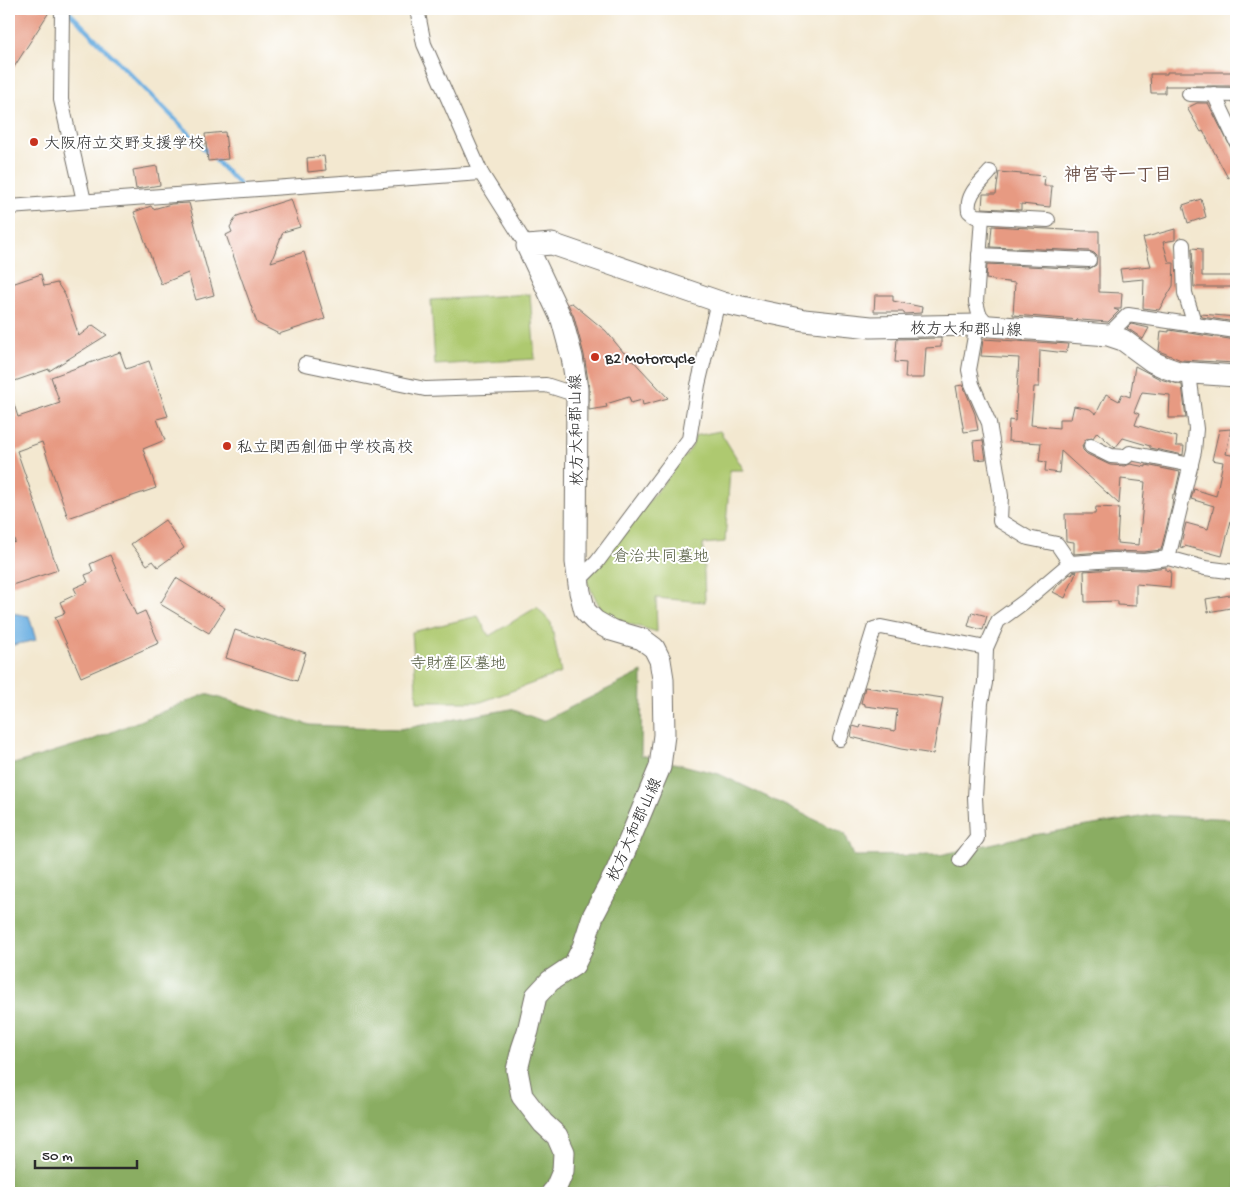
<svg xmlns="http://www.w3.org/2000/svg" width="1245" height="1202" font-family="'Gochi Hand','Klee One',sans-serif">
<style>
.green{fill:#aec96f;stroke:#6c7a4d}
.forest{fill:#8aad62;stroke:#5a6c46}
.water{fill:#6db0e2;stroke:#4c6e86}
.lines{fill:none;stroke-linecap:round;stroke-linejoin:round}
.stream{stroke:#6db0e2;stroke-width:4.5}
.building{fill:#e79a82}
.minor-casing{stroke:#716d65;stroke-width:16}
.primary-casing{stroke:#716d65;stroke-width:23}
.minor{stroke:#fff;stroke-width:14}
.primary{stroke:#fff;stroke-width:21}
.poi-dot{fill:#c8321e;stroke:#fff;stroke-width:2}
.labels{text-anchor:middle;stroke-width:4;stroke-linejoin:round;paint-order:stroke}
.poi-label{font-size:16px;fill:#2b2b2b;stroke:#fff;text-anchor:start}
.street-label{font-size:16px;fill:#2b2b2b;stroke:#fff}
.park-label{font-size:16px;fill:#525a3f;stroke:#fff}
.neighbourhood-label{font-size:18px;font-weight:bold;fill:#6d5249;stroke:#fff}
</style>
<rect width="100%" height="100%" fill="#fff"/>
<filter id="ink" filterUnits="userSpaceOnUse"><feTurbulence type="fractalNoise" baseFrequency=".02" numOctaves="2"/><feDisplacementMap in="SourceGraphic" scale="10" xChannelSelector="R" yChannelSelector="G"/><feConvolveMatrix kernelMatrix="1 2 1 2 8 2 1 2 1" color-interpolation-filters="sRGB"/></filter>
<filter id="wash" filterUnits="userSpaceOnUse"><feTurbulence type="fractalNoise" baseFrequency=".0096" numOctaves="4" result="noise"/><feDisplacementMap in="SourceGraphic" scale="20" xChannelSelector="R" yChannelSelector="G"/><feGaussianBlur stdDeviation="1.12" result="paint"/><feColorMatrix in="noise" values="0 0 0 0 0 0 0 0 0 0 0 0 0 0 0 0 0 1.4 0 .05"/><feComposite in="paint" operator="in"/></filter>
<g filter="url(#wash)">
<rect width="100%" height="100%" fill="#f3e8d0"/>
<g class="green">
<path d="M530 294 535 359 435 365 431 300Z"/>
<path d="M720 431 744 470H730L725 542 703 544 705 602 656 598 657 632 605 617 586 580 692 447 695 436Z"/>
<path d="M537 607 551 623 561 673 481 702H417L412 632 478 616 489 636Z"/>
</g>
<path class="forest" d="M642 672 641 755 719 774 845 834 854 856 940 855 1022 837 1153 815 1236 819V1193H9V762L14 764 92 740 206 694 310 725 400 729 511 709 543 721Z"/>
<path class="water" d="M12 613 29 616 36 640 9 646V615Z"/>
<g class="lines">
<path class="stream" d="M66 9 242 187"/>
</g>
<g id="blocks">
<g class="building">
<path d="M9 9H51L9 75Z"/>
<path d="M1167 72H1236V86H1165V93H1151L1150 74H1167Z"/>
<path d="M1197 103H1208L1231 148 1230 149 1236 161V173L1228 178 1203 131 1201 132 1187 108Z"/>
<path d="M225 132 228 159 208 161 205 134Z"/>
<path d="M324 156 326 170 308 172 307 158Z"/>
<path d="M157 166 160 185 136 189 133 170Z"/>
<path d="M999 172 1045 176 1044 186H1052L1050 207 1021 204V210L982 208 983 194H996Z"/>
<path d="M291 199 300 227 283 232 271 262 304 252 325 319 279 334 257 323 226 235 232 232 230 227 237 216Z"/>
<path d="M1201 199 1206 217 1188 223 1183 205Z"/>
<path d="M189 203 214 295 196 300 188 273 161 284 134 212 151 206 153 209 171 204Z"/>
<path d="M992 226 1083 231H1099V292L1122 293 1121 309H1114L1119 311 1108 322 1013 315 1015 283 986 279 987 264 1089 269 1096 265 1097 256 1094 253 1089 251 990 247Z"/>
<path d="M1175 229V240L1163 242 1169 263H1174L1173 286 1159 310 1143 308 1144 279 1122 281 1120 269 1151 266 1143 238Z"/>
<path d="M1192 248 1202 249V276H1236V287H1194Z"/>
<path d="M41 274 44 286 57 283 65 295 79 336 93 325 107 335 49 371V369L9 383V285Z"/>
<path d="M875 295H893V301L922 307 921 313 904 314V312H874Z"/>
<path d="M572 303 606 331 624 353H626L668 398 643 405 642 400 631 403 629 397 606 404 607 407 589 410V387L584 355 574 317 568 304Z"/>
<path d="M1201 314 1236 317V322L1202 317Z"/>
<path d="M1131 324 1149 328 1143 339 1127 328Z"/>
<path d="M1169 330 1236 340V363L1181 360 1159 351 1161 331 1169 332Z"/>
<path d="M941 338V347L926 348 924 378H905L906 363 895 362 897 339Z"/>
<path d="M983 339 1068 344 1066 353 1040 350 1039 387H1034L1031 425 1059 428V419H1071L1074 406 1090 409 1096 414 1106 394 1119 401 1122 394 1130 397 1135 366 1160 379 1182 385 1186 418H1169L1170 395 1142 392 1134 412 1139 414 1135 425 1177 437 1176 446H1184L1183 455 1150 448V446L1123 438 1115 448 1097 432 1093 438 1086 439 1082 446 1083 450 1087 454 1110 465 1125 466 1130 464 1146 467V465L1180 472 1175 494H1173L1172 506 1161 550 1144 552 1114 551 1074 554V542L1066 541 1065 514H1095L1096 507 1119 508 1117 543 1139 545 1145 482 1121 479 1119 504 1061 451 1059 473 1045 471 1046 462 1039 461 1041 443 1008 441 1009 420 1015 421 1019 358 981 356Z"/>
<path d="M120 352 126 369 149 361 168 416 157 419 165 440 143 449 156 488 68 518 42 442 17 451 58 570 9 586V544L15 542 9 524V395H11L18 417 60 403 51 377Z"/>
<path d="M963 385 975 414 978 430 964 432 956 386Z"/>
<path d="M1231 429 1226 454 1236 456V501L1222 556 1185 546 1184 548 1180 547 1186 523 1208 529 1214 506 1191 499 1194 489 1216 496 1223 462 1212 460 1219 430Z"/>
<path d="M983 440 986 459 975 460 973 441Z"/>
<path d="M165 520 184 548 158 567 153 561 147 565 131 544Z"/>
<path d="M110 555 136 615 145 611 159 643 81 677 55 617 65 613 60 602 77 594 74 588 88 582 85 575 93 572 90 564Z"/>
<path d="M1166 567V570L1171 571 1170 587 1136 584V606L1118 605V601L1085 602 1084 571 1114 569 1144 570Z"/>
<path d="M1077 571 1065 598 1053 592 1057 586 1070 574 1072 575 1073 572Z"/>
<path d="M176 578 225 608 209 633 160 604Z"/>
<path d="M1236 594V607L1208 612 1206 599Z"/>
<path d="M972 612 987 616 983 630 968 626Z"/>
<path d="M235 630 306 653 297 681 226 658Z"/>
<path d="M865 687 943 698 933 754 901 749 851 737 853 726 860 728 861 725 895 731 897 710 865 706V704L861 703Z"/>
</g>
</g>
</g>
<g filter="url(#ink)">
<use href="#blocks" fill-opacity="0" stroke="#716d65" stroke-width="1"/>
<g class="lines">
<g class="minor-casing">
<g id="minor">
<path d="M62 9 61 100 84 201"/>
<path d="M417 9 424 44 481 173 527 246"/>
<path d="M1189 94 1236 95"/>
<path d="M1214 94 1236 141"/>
<path d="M990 172C980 184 966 194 969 211L975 216 1048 220"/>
<path d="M9 207 481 173"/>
<path d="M982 217 976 302 979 314 989 326"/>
<path d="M1183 245 1185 293 1195 325"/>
<path d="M979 255 1089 260"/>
<path d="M977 325 969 370 972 384 989 423 1001 496 1000 521 1028 538 1057 544 1070 563"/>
<path d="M1108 335 1128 315 1236 331"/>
<path d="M305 364 425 389 546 385 577 395"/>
<path d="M1091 446 1111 456 1126 457 1130 453 1191 465"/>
<path d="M1168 558 1194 451 1196 429 1189 373"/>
<path d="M579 580 597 562 689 439 698 385 718 301"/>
<path d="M840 739 874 629 881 627 986 648"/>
<path d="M960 860 977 838 975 797 981 703 985 683 986 648 998 621 1024 602 1070 563 1114 560 1144 561 1168 558 1205 568 1236 572"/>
</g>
</g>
<g class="primary-casing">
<path id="primary" d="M552 1193 555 1190 563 1171 564 1152 557 1136 543 1123 522 1096 517 1070 522 1049 528 1031 536 996 550 981 574 965 583 947 593 916 617 870 660 767 664 735 663 679 660 660 654 648 642 639 611 630 595 621 585 611 580 592 576 562 577 389 572 357 562 320 527 246 552 244 723 303 804 320 871 327 977 325 1108 335 1123 340 1153 362 1164 367 1178 372 1236 376"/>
</g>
<use href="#minor" class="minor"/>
<use href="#primary" class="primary"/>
</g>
</g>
<g class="poi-dot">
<circle cx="34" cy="142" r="5"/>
<circle cx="595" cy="357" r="5"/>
<circle cx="227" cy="446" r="5"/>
</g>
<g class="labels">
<g class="poi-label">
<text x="44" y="148">大阪府立交野支援学校</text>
<text x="605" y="363">B2 Motorcycle</text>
<text x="237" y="452">私立関西創価中学校高校</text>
</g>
<g class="street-label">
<text transform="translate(966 328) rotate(1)" y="6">枚方大和郡山線</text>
<text transform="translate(575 430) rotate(-91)" y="6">枚方大和郡山線</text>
<text transform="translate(633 829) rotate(-66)" y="6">枚方大和郡山線</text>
</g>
<g class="park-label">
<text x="661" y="561">倉治共同墓地</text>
<text x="458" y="668">寺財産区墓地</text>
</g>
<g class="neighbourhood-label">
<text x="1118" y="180">神宮寺一丁目</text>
</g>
</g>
<rect width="1245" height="1202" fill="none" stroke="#fff" stroke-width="30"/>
<path d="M35 1160v8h102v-8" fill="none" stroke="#2b2b2b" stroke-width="2.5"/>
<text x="42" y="1160" font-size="15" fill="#2b2b2b" stroke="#ffffff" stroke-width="4" paint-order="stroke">50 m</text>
</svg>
